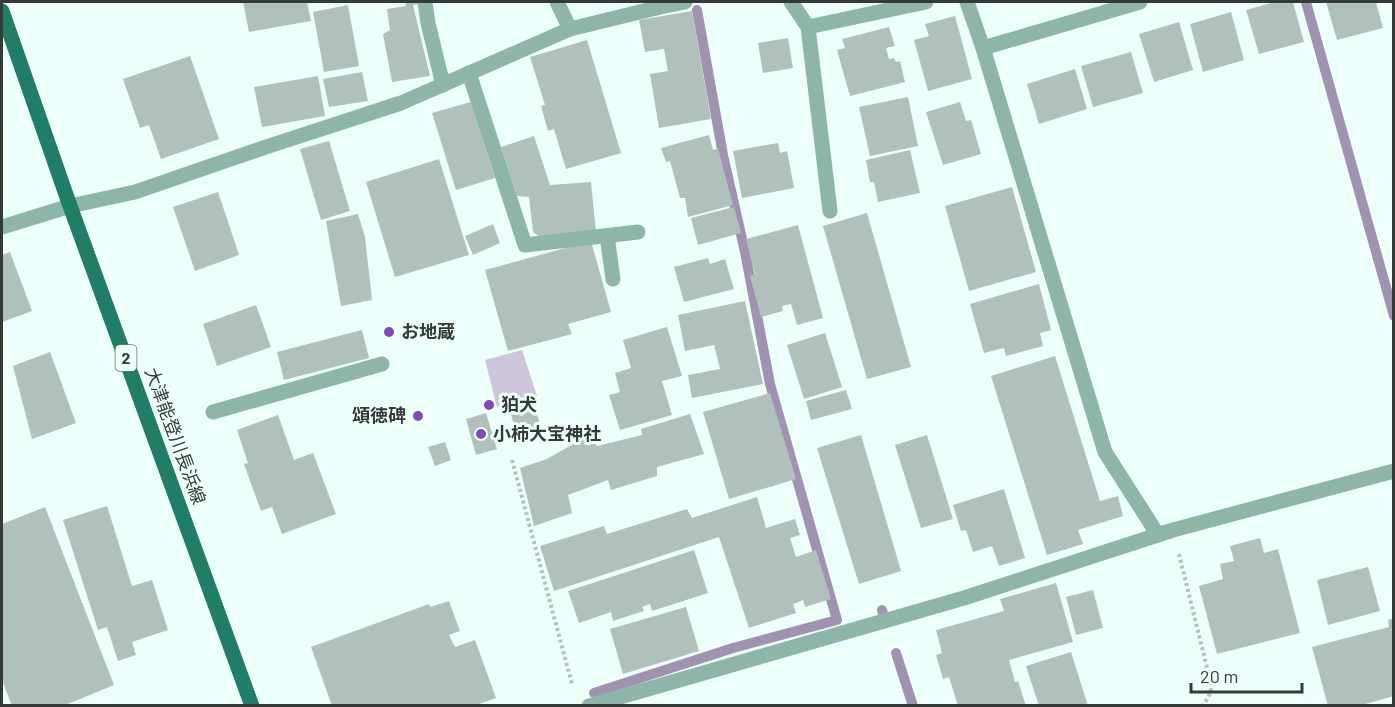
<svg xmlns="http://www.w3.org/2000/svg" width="1395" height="707" font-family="Barlow,'Noto Sans JP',sans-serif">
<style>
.green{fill:#cec4db}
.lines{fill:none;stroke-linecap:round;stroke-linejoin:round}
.stream{stroke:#a192b2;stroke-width:10}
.building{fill:#b0c1bb}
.path{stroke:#b2c1bc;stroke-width:4;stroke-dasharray:3 3;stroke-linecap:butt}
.service{stroke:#8db6a8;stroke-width:15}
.minor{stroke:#8db6a8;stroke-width:15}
.primary{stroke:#207d66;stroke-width:15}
.poi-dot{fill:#8446bb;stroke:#ecfff8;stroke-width:2}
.labels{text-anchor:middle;stroke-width:6;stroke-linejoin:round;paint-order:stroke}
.shield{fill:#ecfff8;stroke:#6a7572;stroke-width:1.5}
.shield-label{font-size:16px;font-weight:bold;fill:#333a38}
.poi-label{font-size:18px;font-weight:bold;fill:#333a38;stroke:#ecfff8;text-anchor:start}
.street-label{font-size:18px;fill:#333a38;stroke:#ecfff8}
</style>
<rect width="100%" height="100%" fill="#ecfff8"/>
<path class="green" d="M522 350 537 396 497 407 485 360Z"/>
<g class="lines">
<g class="stream">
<path d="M1306 2 1394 316"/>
<path d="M882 610 883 613"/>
<path d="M896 653 913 706"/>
<path d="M594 693 733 648 837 620 770 384 745 252 723 155 697 10"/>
</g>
</g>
<g class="building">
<path d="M243 2H307L311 21 249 32Z"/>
<path d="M405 2H419V4L413 5 430 76 392 82 383 34 390 30 387 9 406 6Z"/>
<path d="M1275 2H1293L1304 42 1259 54 1246 10Z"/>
<path d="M1326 2H1376L1383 28 1337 40Z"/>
<path d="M348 5 359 66 324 72 313 12Z"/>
<path d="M692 11 711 119 659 128 650 74 668 71 664 49 645 52 639 20Z"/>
<path d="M1231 12 1244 60 1203 72 1190 24Z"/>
<path d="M955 16 972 79 928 91 914 40 929 36 925 24Z"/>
<path d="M1179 22 1193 70 1154 82 1139 34Z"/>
<path d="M889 27 895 46 886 48 889 59 894 58 896 62 900 61 905 82 850 96 837 50 845 48 842 39Z"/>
<path d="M788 38 793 68 763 73 758 43Z"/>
<path d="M587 40 621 153 566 169 554 129 548 131 541 106 545 105 530 57Z"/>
<path d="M1131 52 1143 93 1093 107 1081 66Z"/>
<path d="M190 56 219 139 161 159 149 125 140 128 123 79Z"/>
<path d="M1075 69 1087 109 1039 124 1027 84Z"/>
<path d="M362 72 368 101 329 107 323 79Z"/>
<path d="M318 76 325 116 262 127 254 87Z"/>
<path d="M908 97 918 146 870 156 859 107Z"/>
<path d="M471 102 495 178 456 190 432 113Z"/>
<path d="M960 102 966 121 971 120 981 154 943 165 926 112Z"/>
<path d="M709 135 713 150 718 148 733 205 688 217 685 198H680L670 161 666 162 661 148Z"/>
<path d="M534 136 550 185 591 182 596 232 541 238 533 232 529 197 517 196 501 147Z"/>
<path d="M329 141 350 211 321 220 300 149Z"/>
<path d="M778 143 780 153 787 151 794 188 742 198 733 151Z"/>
<path d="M910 150 920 193 878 202 874 182H870L866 160Z"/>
<path d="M439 159 469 255 395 277 366 182Z"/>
<path d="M1012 187 1036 272 969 291 945 206Z"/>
<path d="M218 192 239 255 195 271 173 207Z"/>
<path d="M734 207 741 233 698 245 691 218Z"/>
<path d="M867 213 911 367 867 379 823 226Z"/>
<path d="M358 214 365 237 372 300 341 306 326 221Z"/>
<path d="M493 224 500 243 473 255 465 236Z"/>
<path d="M798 225 823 318 797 325 791 304 782 306 783 311 761 317 750 276 755 274 746 239Z"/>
<path d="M591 241 611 312 568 324 572 334 508 351 485 270Z"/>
<path d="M10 252 32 311 2 322V255Z"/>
<path d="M708 258 710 264 725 259 734 289 684 302 674 267Z"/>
<path d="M1039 284 1051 330 1040 333 1043 346 1006 356 1004 348 984 353 970 304Z"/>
<path d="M745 301 763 384 692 398 688 375 720 369 714 345 685 351 678 315Z"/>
<path d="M256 305 271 347 217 366 203 324Z"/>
<path d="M667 327 682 376 662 381 672 415 620 430 609 395 620 392 615 373 631 368 623 340Z"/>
<path d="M362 330 369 358 284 380 277 352Z"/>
<path d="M825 333 842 387 804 399 787 345Z"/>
<path d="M50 352 76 423 32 439 13 366Z"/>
<path d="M1055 356 1100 501 1118 496 1123 516 1078 530 1083 544 1047 555 991 376Z"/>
<path d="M846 390 852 409 811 420 806 401Z"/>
<path d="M770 393 796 479 729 499 703 412Z"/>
<path d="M533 401 544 438 520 445 509 408Z"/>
<path d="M486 413 497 449 476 455 466 419Z"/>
<path d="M690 414 704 454 657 467V476L611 490 608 480 568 495 572 513 534 526 520 468 547 459 589 435 597 446 642 435 641 429Z"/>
<path d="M278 415 294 460 313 453 336 514 282 534 272 507 261 511 244 464 248 463 237 430Z"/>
<path d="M861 435 901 571 859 584 817 448Z"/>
<path d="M927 435 953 519 921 528 895 445Z"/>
<path d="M445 442 451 460 435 466 428 447Z"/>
<path d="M1004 489 1025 558 999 566 992 546 973 552 966 530 961 531 953 505Z"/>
<path d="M757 497 766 528 795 519 800 535 790 538 796 557 816 550 831 599 805 607 803 600 793 604 796 613 749 628 719 537 554 591 540 546 604 526 607 534 687 509 692 518Z"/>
<path d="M107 506 132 586 152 580 168 630 132 642 136 655 118 661 107 627 98 630 63 520Z"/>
<path d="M45 507 114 685 63 706H12L2 680V524Z"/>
<path d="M1260 538 1264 553 1278 549 1300 633 1217 654 1199 586 1223 579 1220 564 1234 561 1230 546Z"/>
<path d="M694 550 708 593 652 611 650 604 642 607 644 611 613 621 611 612 579 623 568 591Z"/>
<path d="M1368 567 1380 611 1328 625 1317 580Z"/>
<path d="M1056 583 1073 642 1009 660 1015 682 1018 681 1026 706H958L949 677 943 679 936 655 942 653 936 630 1004 611 1000 599Z"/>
<path d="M1093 590 1103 628 1076 635 1066 597Z"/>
<path d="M449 601 460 631 449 635 455 647 475 640 496 698 473 706H332L311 647 429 604 430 607Z"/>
<path d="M686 607 699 651 623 674 610 629Z"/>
<path d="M1394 618V696L1358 706H1328L1312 647 1389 627 1388 620Z"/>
<path d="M1071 652 1088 706H1039L1026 666Z"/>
</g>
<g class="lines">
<g class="path">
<path d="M512 460 572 684"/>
<path d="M1179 554 1210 680 1211 692 1203 706"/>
</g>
<g class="service">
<path d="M425 2 428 23 443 85"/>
<path d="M791 2 808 27"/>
<path d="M656 8 685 2"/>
<path d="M469 73 525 245 638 232"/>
<path d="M70 206 135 192 266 147 401 103 570 29"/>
<path d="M607 236 613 279"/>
<path d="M213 412 382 364"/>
</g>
<g class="minor">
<path d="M557 2 570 29 656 8"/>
<path d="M967 2 983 48 1105 452 1158 535"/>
<path d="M983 48 1140 2"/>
<path d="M830 211 808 27 926 2"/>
<path d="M2 227 70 206"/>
<path d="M589 706 964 598 1173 530 1394 471"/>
</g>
<path class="primary" d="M2 11 70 206 252 706"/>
</g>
<g class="poi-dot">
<circle cx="389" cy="332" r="6"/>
<circle cx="489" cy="405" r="6"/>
<circle cx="418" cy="416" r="6"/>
<circle cx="481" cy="434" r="6"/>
</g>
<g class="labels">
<rect class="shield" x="115.5" y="345" width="21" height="26" rx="4.5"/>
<g class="shield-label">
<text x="126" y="364">2</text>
</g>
<g class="poi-label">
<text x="401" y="338">お地蔵</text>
<text x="501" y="411">狛犬</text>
<text x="406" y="422" text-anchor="end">頌徳碑</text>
<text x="493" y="440">小柿大宝神社</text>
</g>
<g class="street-label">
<text transform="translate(175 436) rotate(70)" y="6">大津能登川長浜線</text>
</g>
</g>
<rect width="1395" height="707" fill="none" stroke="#333a38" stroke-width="6"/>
<path d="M1191 683v9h111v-9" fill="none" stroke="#333a38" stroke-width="3"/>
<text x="1200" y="683" font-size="18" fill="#333a38" stroke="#ecfff8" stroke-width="4.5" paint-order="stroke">20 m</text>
</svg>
